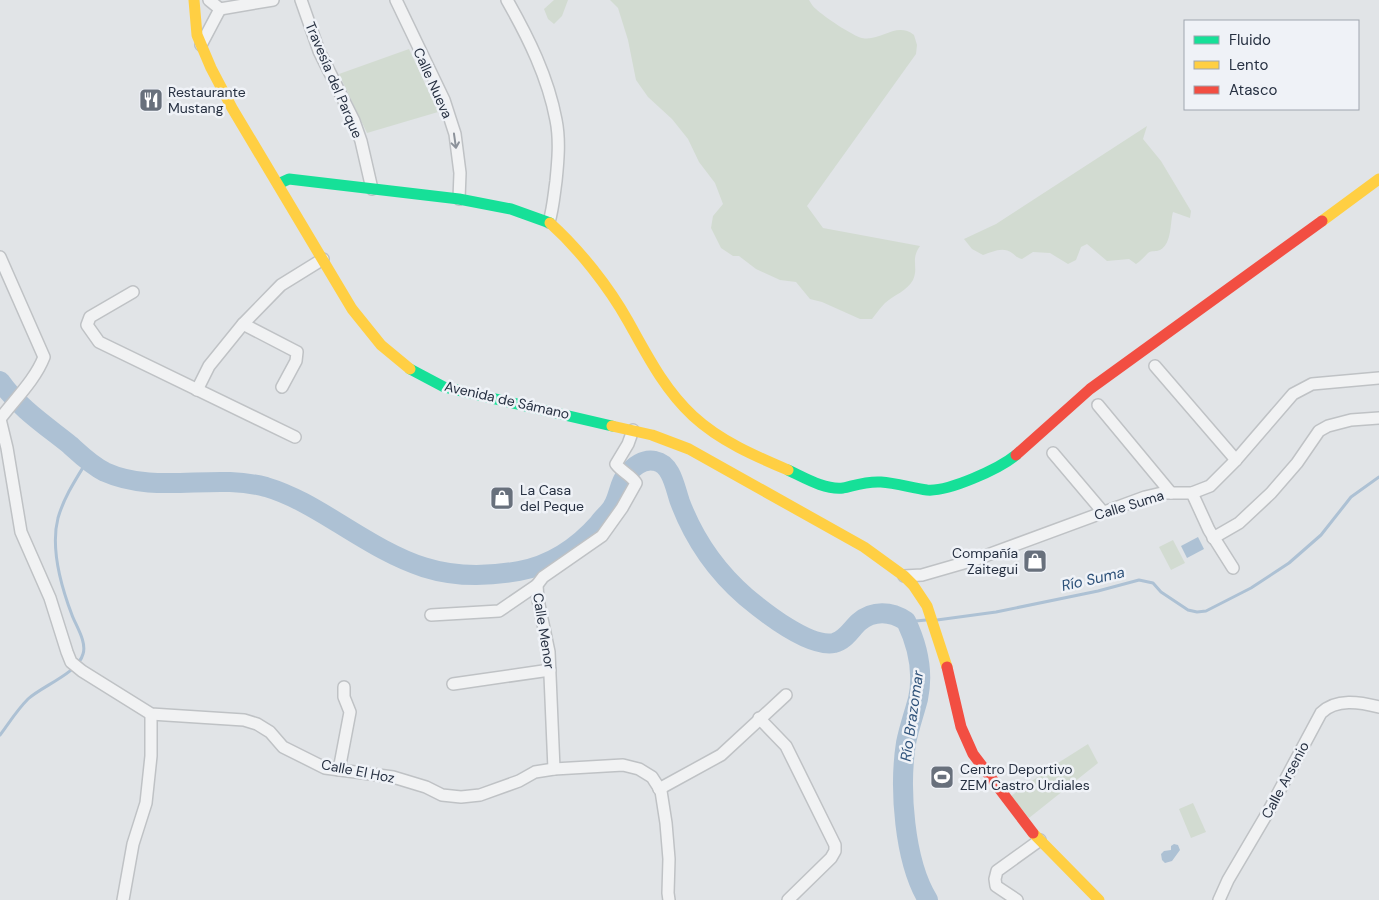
<svg xmlns="http://www.w3.org/2000/svg" width="1379" height="900" font-family="'DM Sans',sans-serif">
<style>
.green{fill:#d2dbd1}
.water{fill:#adc1d4}
.lines{fill:none;stroke-linecap:round;stroke-linejoin:round}
.stream{stroke:#adc1d4;stroke-width:3}
.river{stroke:#adc1d4;stroke-width:20}
.street-casing{stroke:#bfc2c5;stroke-width:14}
.street{stroke:#f1f2f3;stroke-width:11}
.fast{stroke:#16e098;stroke-width:11}
.slow{stroke:#ffcf43;stroke-width:11}
.jam{stroke:#f24e42;stroke-width:11}
.oneway{stroke:#8c929a}
.labels{text-anchor:middle;stroke-width:5;stroke-linejoin:round;paint-order:stroke}
.street-label{font-size:14px;fill:#273142;stroke:#eff2f7}
.poi-label{font-size:14px;fill:#273142;stroke:#eff2f7;text-anchor:start}
.water-label{font-size:15px;font-style:italic;fill:#2d5179;stroke:#eff2f7}
</style>
<rect width="100%" height="100%" fill="#e1e4e7"/>
<g class="green">
<path d="M554 0H568L562 16 554 24 548 19 544 9Z"/>
<path d="M610 0H809C811 3 813 7 816 9 823 16 853 36 862 38 881 42 896 21 914 35L917 45 916 54 807 206 823 228 920 246C910 260 919 267 913 280 907 291 894 295 885 303 880 308 876 314 872 319H860L822 302 810 299 796 282 780 280 756 269 739 256H733L721 248 711 228 713 216 723 204 715 183 699 162 688 139 672 119 648 97 636 80 628 40 618 8Z"/>
<path d="M409 49 438 112 367 133 339 74Z"/>
<path d="M1147 126 1143 139 1161 161 1191 211 1190 218 1173 212C1170 222 1172 244 1160 250 1156 252 1152 250 1148 253 1144 257 1141 261 1136 264L1129 259 1107 261 1087 244 1081 247 1076 260 1068 264 1050 253 1033 252 1022 259C1017 258 1016 256 1012 253 1003 246 992 252 983 255L972 249 964 239 996 224Z"/>
<path d="M1173 540 1185 563 1171 570 1159 547Z"/>
<path d="M1088 744 1098 763 1029 818 1011 796 1050 768Z"/>
<path d="M1193 803 1206 832 1191 838 1179 809Z"/>
</g>
<g class="water">
<path d="M1198 537 1204 549 1187 558 1181 546Z"/>
<path d="M1174 844 1178 845 1180 850 1172 861 1165 863 1162 860 1161 854 1164 851 1171 850V846Z"/>
</g>
<g class="lines">
<g class="stream">
<path d="M937 620 996 612 1098 591 1139 580 1153 583 1161 592 1188 610 1197 612 1206 611 1251 588 1289 563 1321 535 1351 497 1379 477"/>
<path d="M906 622 926 620"/>
<path d="M0 735C9 723 17 710 28 699 42 686 78 673 83 654 87 642 76 626 72 615 61 586 50 549 58 518 64 497 76 479 87 461"/>
</g>
<path class="river" d="M0 381C19 408 45 425 70 445 81 455 91 465 105 472 156 495 213 473 266 487 293 495 317 510 340 524 403 563 442 585 519 571 552 565 577 548 599 523 603 517 610 512 613 506 619 496 619 484 626 475 633 467 643 458 655 461 672 464 675 488 680 502 694 539 716 571 746 597 764 612 809 648 834 643 846 640 851 629 859 622 873 610 891 611 906 621 918 646 924 671 918 699 914 714 909 728 906 743 899 788 904 861 928 900"/>
<g class="street-casing">
<g id="street">
<path d="M209 0 220 9"/>
<path d="M301 0 319 51 354 121 361 141 372 189"/>
<path d="M396 0 444 100 455 134 460 173 459 199"/>
<path d="M507 0C528 37 548 77 556 120 560 140 558 161 556 181 554 195 553 209 549 222"/>
<path d="M220 9 273 0"/>
<path d="M201 45 220 9"/>
<path d="M0 257 44 357C35 380 15 399 0 419L7 448 21 532 50 598 67 652 71 662 82 671 151 714 244 720 257 724 270 732 283 747 325 768 393 777 426 787 442 795 461 797 480 795 519 781 535 772 554 769 623 765 639 769 652 777 661 791 666 823 669 859 668 893 669 900"/>
<path d="M133 292 90 317 87 325 99 342 295 437"/>
<path d="M243 324 297 352 296 361 282 387"/>
<path d="M1155 366 1236 460"/>
<path d="M197 390 209 366 243 324 281 285 323 259"/>
<path d="M1098 405 1171 493"/>
<path d="M1053 453 1103 512"/>
<path d="M1192 493 1209 530 1233 568"/>
<path d="M1213 538 1239 523 1271 493 1297 463 1319 431 1328 426 1351 420 1379 418"/>
<path d="M904 576 922 575 974 560 1145 497 1162 493H1192L1210 486 1236 460 1293 394 1312 384 1379 378"/>
<path d="M431 615 499 611 537 585"/>
<path d="M453 684 550 670"/>
<path d="M759 718 786 746 835 845V851L831 858 788 900"/>
<path d="M554 769 549 652 538 600 537 585 543 577 602 536 622 508 636 483C631 475 622 472 616 464L628 444 633 430"/>
<path d="M339 770 350 712 344 697V687"/>
<path d="M659 789 721 755 786 695"/>
<path d="M123 900 133 844 146 803 151 756V714"/>
<path d="M1017 900 996 886 995 879 997 871 1040 840"/>
<path d="M1219 900 1228 880 1268 812 1321 713C1336 698 1360 702 1379 707"/>
</g>
</g>
<use href="#street" class="street"/>
<g class="fast">
<path d="M278 184 289 179 459 199 511 209 550 223"/>
<path d="M410 369 444 387 612 426"/>
<path d="M788 470C805 478 825 490 843 488 856 485 867 481 881 482 896 483 912 488 927 490 948 492 999 469 1016 455"/>
</g>
<g class="slow">
<path d="M194 0 197 35 211 68 232 108 352 309 381 345 410 369"/>
<path d="M1322 221 1379 179"/>
<path d="M550 223C579 249 609 287 628 321 647 355 664 389 693 416 720 441 755 456 788 470"/>
<path d="M612 426 652 435 689 449 864 547 904 576 913 585 927 606 947 667"/>
<path d="M1033 833 1099 900"/>
</g>
<g class="jam">
<path d="M1016 455 1090 389 1322 221"/>
<path d="M947 667 961 727 973 754 1033 833"/>
</g>
</g>
<defs><path id="oneway-shaft" d="M-6 0H5M1.5-3L5.5 0L1.5 3" fill="none" stroke-width="1.6" stroke-linecap="round" stroke-linejoin="round" transform="scale(1.25)"/></defs>
<use class="oneway" href="#oneway-shaft" transform="translate(455 141) rotate(82)"/>
<defs>
<g id="restaurant-square" transform="scale(1.25)"><rect x="-9" y="-9" width="18" height="18" rx="4" fill="#68707c" stroke="#eff2f7"/><path d="M-5-6h1v4h1v-4h1v4h1v-4h1v5L-1.5 .5V6h-2V.5L-5-1ZM5-6V6H3V1.5H1.5Q1.5-4 5-6Z" fill="#fff"/></g>
<g id="shop-square" transform="scale(1.25)"><rect x="-9" y="-9" width="18" height="18" rx="4" fill="#68707c" stroke="#eff2f7"/><path d="M-5-2.5h2.3a2.7 3.5 0 0 1 5.4 0H5L5.5 6h-11ZM-1.5-2.5h3a1.5 2.3 0 0 0-3 0Z" fill="#fff"/></g>
<g id="stadium-square" transform="scale(1.25)"><rect x="-9" y="-9" width="18" height="18" rx="4" fill="#68707c" stroke="#eff2f7"/><path d="M0-5a6.5 5 0 1 0 0 10a6.5 5 0 1 0 0-10ZM-3.5-1.8h7v3.6h-7Z" fill="#fff"/></g>
</defs>
<g fill-rule="evenodd">
<use href="#restaurant-square" x="151" y="100"/>
<use href="#shop-square" x="502" y="498"/>
<use href="#shop-square" x="1035" y="561"/>
<use href="#stadium-square" x="942" y="777"/>
</g>
<g class="labels">
<g class="street-label">
<text transform="translate(334 80) rotate(67)" y="5">Travesía del Parque</text>
<text transform="translate(433 83) rotate(66)" y="5">Calle Nueva</text>
<text transform="translate(507 400) rotate(13)" y="5">Avenida de Sámano</text>
<text transform="translate(1129 505) rotate(-17)" y="5">Calle Suma</text>
<text transform="translate(544 631) rotate(81)" y="5">Calle Menor</text>
<text transform="translate(358 771) rotate(11)" y="5">Calle El Hoz</text>
<text transform="translate(1285 780) rotate(-62)" y="5">Calle Arsenio</text>
</g>
<g class="poi-label">
<text x="168" y="97">Restaurante<tspan x="168" dy="16">Mustang</tspan></text>
<text x="520" y="495">La Casa<tspan x="520" dy="16">del Peque</tspan></text>
<text x="1018" y="558" text-anchor="end">Compañía<tspan x="1018" dy="16">Zaitegui</tspan></text>
<text x="960" y="774">Centro Deportivo<tspan x="960" dy="16">ZEM Castro Urdiales</tspan></text>
</g>
<g class="water-label">
<text transform="translate(1093 579) rotate(-13)" y="5">Río Suma</text>
<text transform="translate(912 716) rotate(-82)" y="5">Río Brazomar</text>
</g>
</g>
<rect x="1184" y="20" width="175" height="90" fill="#eff2f7" stroke="#9fa5af"/>
<rect x="1194" y="36" width="25" height="8" fill="#16e098" stroke="#9fa5af"/>
<text x="1229" y="45" font-size="15" fill="#273142">Fluido</text>
<rect x="1194" y="61" width="25" height="8" fill="#ffcf43" stroke="#9fa5af"/>
<text x="1229" y="70" font-size="15" fill="#273142">Lento</text>
<rect x="1194" y="86" width="25" height="8" fill="#f24e42" stroke="#9fa5af"/>
<text x="1229" y="95" font-size="15" fill="#273142">Atasco</text>
</svg>
